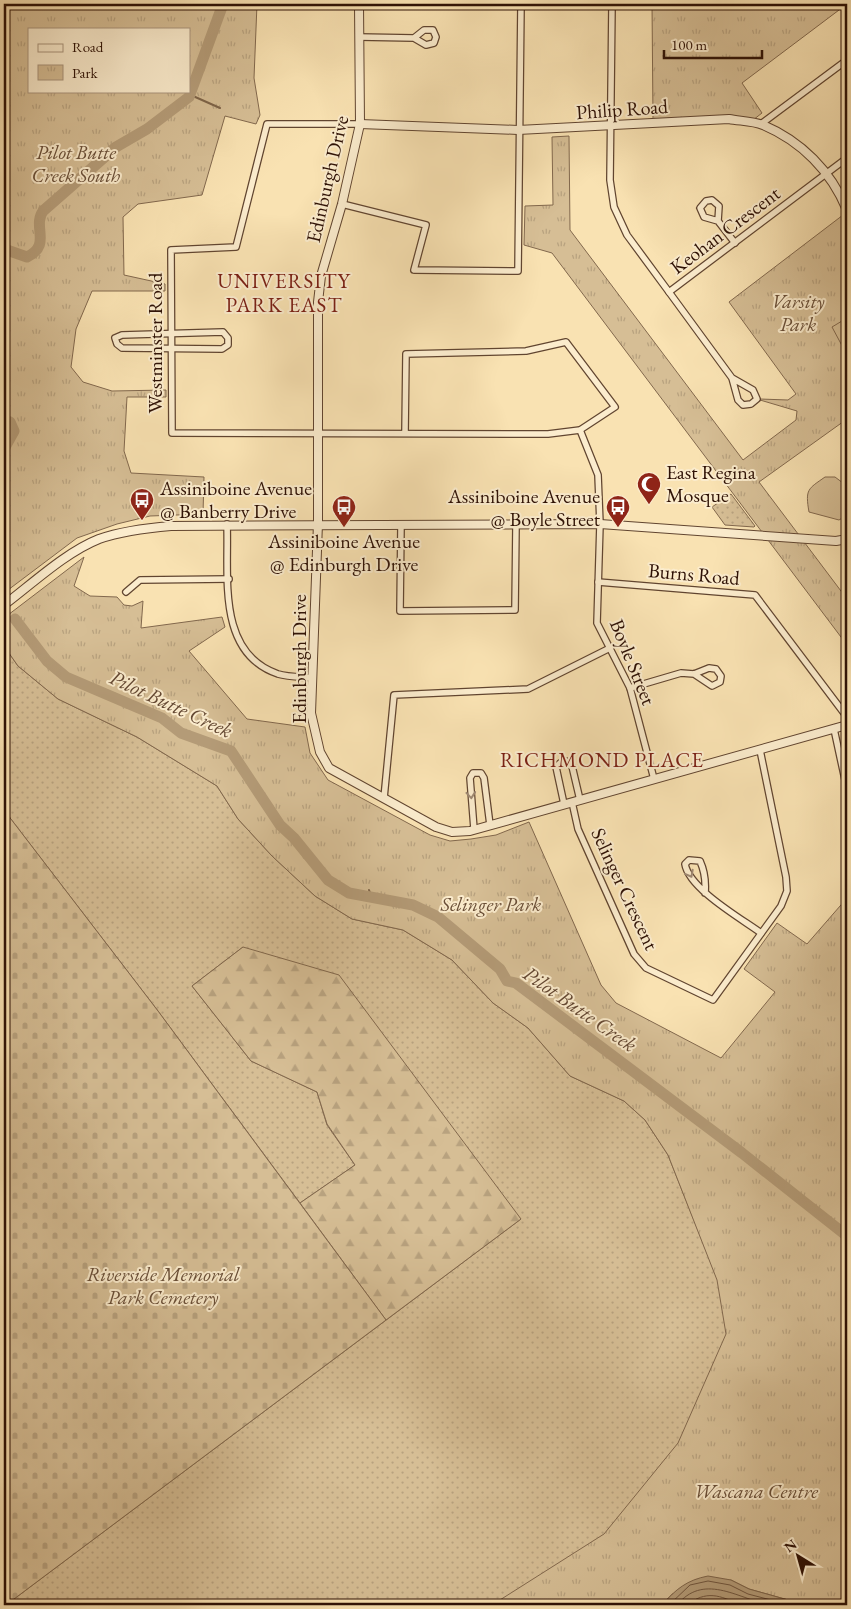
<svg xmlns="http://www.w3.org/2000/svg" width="851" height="1609" font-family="'EB Garamond',serif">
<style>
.grass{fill:url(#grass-dots);stroke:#82684d}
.forest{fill:url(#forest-firs);stroke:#82684d}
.cemetery{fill:url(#cemetery-stones);stroke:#82684d}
.park{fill:url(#park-tufts);stroke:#82684d;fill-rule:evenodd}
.garden{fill:#d6be95;stroke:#82684d}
.water{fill:#b49b77;stroke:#7e6449}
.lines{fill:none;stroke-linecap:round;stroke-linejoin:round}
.shore{stroke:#71563e;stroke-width:1}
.stream{stroke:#7e6449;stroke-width:2}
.river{stroke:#b49b77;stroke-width:11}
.minor-casing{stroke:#614530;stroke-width:8}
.tertiary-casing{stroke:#614530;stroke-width:10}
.minor{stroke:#fbeccd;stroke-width:5.5}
.tertiary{stroke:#fbeccd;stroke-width:8}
.oneway{stroke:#9f8973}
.labels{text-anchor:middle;stroke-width:4;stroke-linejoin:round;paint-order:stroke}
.street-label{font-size:20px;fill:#2e1105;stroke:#fbeccd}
.park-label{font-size:20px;font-style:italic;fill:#694e37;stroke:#fbeccd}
.poi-label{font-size:20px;fill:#2e1105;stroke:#fbeccd;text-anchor:start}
.neighbourhood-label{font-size:21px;letter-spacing:1px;fill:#7a1f14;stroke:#fbeccd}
.water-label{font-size:21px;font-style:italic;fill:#644833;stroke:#fbeccd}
</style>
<defs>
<pattern id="grass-dots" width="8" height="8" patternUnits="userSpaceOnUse" patternTransform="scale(1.25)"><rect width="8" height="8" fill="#d6be95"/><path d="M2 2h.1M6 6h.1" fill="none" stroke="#b8a27f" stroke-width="1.8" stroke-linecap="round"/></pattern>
<pattern id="forest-firs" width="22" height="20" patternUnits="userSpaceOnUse" patternTransform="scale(1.25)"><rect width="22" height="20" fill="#d6be95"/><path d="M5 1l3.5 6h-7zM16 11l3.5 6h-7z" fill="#b8a27f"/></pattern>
<pattern id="cemetery-stones" width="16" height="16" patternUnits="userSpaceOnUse" patternTransform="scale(1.25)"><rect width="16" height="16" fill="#d6be95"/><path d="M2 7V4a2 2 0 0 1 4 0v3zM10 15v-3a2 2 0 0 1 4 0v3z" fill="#b8a27f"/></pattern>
<pattern id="park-tufts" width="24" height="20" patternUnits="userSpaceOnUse" patternTransform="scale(1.25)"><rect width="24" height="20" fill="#d6be95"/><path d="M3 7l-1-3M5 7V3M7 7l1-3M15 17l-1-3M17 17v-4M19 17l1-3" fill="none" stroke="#b8a27f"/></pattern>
</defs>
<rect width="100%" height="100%" fill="#f9e2b2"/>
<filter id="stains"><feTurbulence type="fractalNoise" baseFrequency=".004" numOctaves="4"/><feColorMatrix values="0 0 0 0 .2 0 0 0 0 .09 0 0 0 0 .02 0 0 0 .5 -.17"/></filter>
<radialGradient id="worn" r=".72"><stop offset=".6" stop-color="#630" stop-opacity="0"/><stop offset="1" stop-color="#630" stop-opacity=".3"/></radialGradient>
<g class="grass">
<path d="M731 494 755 526 754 527 725 525 712 507Z"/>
<path d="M4 646 18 666 58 699 137 737 217 786 238 819 272 856 315 896 352 919 403 930 452 960 493 1003 528 1028 570 1076 624 1101 645 1120 668 1155 847 1605H806L708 1576 662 1605H6L521 1219 243 947 192 986 251 1061 317 1092 327 1125 355 1165 300 1203 158 1011 4 810Z"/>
</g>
<path class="forest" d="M243 947 339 975 521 1219 386 1320 300 1203 355 1165 327 1124 317 1092 251 1061 192 986Z"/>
<path class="cemetery" d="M4 810 158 1011 386 1320 6 1605H4Z"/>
<g class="park">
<path d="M4 4H257L254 78 260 115 256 124 225 116 202 195 138 204 123 217 124 275 165 284V291H92L76 329 71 367 83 382 112 391 166 390V397H127L124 451 131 473 204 477 203 514 150 516 117 524 77 538 4 593V70L7 66V10ZM29 29H189V91H29Z"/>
<path d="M652 4H847L742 83 762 113 753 120 720 116 653 119Z"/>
<path d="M569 136 570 230 743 460 796 420 797 411 760 400V399L788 400 796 394 729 302 843 215 847 226V419L759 482 847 599V645L552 253 524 245 525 206 553 205 552 137Z"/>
<path d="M84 557 74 586 90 596 117 597 124 605 132 606 143 601 141 628 222 617 225 627 189 651 247 719 305 727 310 753 328 780 430 835 450 841 471 839 496 835 529 822 601 985 616 1003 721 1058 775 992 744 969 777 923 807 944 847 898V1605H806L749 1589 731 1580 672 1594 662 1605H492L604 1534 678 1443 726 1334 717 1280 668 1155 645 1120 624 1101 570 1076 528 1028 493 1003 452 960 403 930 352 919 315 896 272 856 238 819 217 786 137 737 58 699 18 666 4 646V618Z"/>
</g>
<g class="garden">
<path d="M847 318V355L832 327Z"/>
<path d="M825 477H835L847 486V515L839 520 809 512C805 489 808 489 825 477Z"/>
</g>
<path class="water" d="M708 1576 731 1580 749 1589 806 1605H662C676 1589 687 1580 708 1576Z"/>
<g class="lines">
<g class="shore">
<path d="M669 1605 690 1585 708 1581 730 1585 748 1594 790 1605"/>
<path d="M677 1605C703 1573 736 1597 768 1605"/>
<path d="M687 1605C706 1590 720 1595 740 1605"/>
</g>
<g class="stream">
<path d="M189 97 193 96 220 108"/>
<path d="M369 890 372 898"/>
</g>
<g class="river">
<path d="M4 249 27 257C52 245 32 227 43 211L116 147 147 129 189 97 223 4"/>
<path d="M4 420 10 422 14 431 4 449"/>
<path d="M15 619 47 661 66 677 162 718 181 733 231 751 280 825 294 838 328 880 349 893 413 905 438 917 500 969 507 981 516 983 742 1153 847 1236"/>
</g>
<g class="minor-casing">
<g id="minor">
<path d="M612 4 610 180 614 207 627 235 669 292 847 158"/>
<path d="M359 37 414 38 426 45 434 43 436 37 433 30H424L414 38"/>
<path d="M360 124H267L236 247 171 250 172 433 548 434 580 430 615 407 566 342 526 351 406 354 405 433"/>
<path d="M761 124 847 60"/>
<path d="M342 204 426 225 414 270 518 271 521 4"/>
<path d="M718 221 719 206 712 200 706 201 700 208 704 217 718 221 735 243"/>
<path d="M669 292 732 378 738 400 743 405 751 404 757 399 753 390 732 378"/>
<path d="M223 332 228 338V345L222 349 122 348 117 344 115 338 122 335Z"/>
<path d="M580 430 598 475 600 524 597 623 630 688 654 779"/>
<path d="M227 524C229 576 216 653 278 674 288 677 301 677 312 678"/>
<path d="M401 525 400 611 515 610 516 525"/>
<path d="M598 582 755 595 847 717"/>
<path d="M126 592 140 580 229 579"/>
<path d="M630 688 681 673 694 674 709 668 716 669 721 676 720 682 712 686 694 674"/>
<path d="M834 729 847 789"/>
<path d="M384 798 394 695 528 689 610 648"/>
<path d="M572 802 578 829 634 954 646 968 713 1000 781 906 787 891 786 877 760 750"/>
<path d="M564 804 556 767 560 763 566 761 572 766 580 800"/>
<path d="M474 829 470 778 473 773H481L484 778 490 825"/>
<path d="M705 893C706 881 705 872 700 861L689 860 685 864C689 889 742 919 761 933"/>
</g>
</g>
<g class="tertiary-casing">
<g id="tertiary">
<path d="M359 4 360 124 342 204 321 276 318 302V523L311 713 320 752 329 768 436 827 452 832 470 831 847 725"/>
<path d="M360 124 518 130 729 119C739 121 753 121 763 125 801 141 831 171 847 210"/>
<path d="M4 605C32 584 66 552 99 539 122 531 146 528 171 526L600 524 836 541 847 539"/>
</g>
</g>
<use href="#minor" class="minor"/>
<use href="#tertiary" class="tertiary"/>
</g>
<defs><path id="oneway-chevron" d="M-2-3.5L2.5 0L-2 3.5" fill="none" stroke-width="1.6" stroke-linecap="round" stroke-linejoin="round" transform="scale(1.25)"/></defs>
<g class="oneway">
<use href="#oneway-chevron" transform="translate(471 795) rotate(85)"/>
<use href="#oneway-chevron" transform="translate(690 874) rotate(62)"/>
</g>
<defs>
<g id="mosque-pin" transform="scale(1.25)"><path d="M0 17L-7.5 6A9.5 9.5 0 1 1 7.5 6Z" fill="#8f2418" stroke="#fbeccd"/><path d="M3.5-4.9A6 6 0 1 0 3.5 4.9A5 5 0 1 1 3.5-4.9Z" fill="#fff"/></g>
<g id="bus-pin" transform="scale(1.25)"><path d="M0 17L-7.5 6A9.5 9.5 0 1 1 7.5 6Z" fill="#8f2418" stroke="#fbeccd"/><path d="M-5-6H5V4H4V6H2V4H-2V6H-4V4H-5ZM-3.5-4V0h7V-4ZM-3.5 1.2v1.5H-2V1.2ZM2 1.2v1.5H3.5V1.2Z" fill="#fff"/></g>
</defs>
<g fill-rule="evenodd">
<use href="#mosque-pin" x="649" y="484"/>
<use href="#bus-pin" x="142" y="500"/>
<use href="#bus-pin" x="344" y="507"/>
<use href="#bus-pin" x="618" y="507"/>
</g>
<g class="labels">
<g class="street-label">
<text transform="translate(622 109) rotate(-4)" y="7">Philip Road</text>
<text transform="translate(327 179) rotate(-77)" y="7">Edinburgh Drive</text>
<text transform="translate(725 230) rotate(-37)" y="7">Keohan Crescent</text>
<text transform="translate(155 343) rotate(-90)" y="7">Westminster Road</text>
<text transform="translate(694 574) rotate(5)" y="7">Burns Road</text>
<text transform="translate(299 659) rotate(-90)" y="7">Edinburgh Drive</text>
<text transform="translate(633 662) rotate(68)" y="7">Boyle Street</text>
<text transform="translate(625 889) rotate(65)" y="7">Selinger Crescent</text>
</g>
<g class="park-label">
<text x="76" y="159">Pilot Butte<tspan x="76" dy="23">Creek South</tspan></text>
<text x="798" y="308">Varsity<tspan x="798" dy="23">Park</tspan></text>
<text x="491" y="911">Selinger Park</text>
<text x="163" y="1281">Riverside Memorial<tspan x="163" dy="23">Park Cemetery</tspan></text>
<text x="756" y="1498">Wascana Centre</text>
</g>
<g class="poi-label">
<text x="666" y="479">East Regina<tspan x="666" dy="23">Mosque</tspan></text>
<text x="160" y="495">Assiniboine Avenue<tspan x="160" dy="23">@ Banberry Drive</tspan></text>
<text x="600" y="503" text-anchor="end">Assiniboine Avenue<tspan x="600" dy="23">@ Boyle Street</tspan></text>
<text x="344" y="548" text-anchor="middle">Assiniboine Avenue<tspan x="344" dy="23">@ Edinburgh Drive</tspan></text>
</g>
<g class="neighbourhood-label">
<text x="284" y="288">UNIVERSITY<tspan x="284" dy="24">PARK EAST</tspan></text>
<text x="602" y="767">RICHMOND PLACE</text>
</g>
<g class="water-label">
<text transform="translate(171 704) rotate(25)" y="7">Pilot Butte Creek</text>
<text transform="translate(580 1009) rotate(35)" y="7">Pilot Butte Creek</text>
</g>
</g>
<rect width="851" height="1609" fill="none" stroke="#f9e2b2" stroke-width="20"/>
<rect x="5" y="5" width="841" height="1599" fill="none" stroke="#2e1105" stroke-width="2.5"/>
<rect x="10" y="10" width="831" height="1589" fill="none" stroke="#2e1105"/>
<rect x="28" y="28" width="162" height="65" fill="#fbeccd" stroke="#a9947d"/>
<rect x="38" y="44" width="25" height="8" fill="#fbeccd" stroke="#a9947d"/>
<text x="72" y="52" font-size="15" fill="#2e1105">Road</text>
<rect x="38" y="65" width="25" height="15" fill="url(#park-tufts)" stroke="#a9947d"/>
<text x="72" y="78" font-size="15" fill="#2e1105">Park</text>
<g transform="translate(798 1556) rotate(323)" stroke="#fbeccd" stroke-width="4" paint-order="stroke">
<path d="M0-4L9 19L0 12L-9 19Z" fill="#2e1105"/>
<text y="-8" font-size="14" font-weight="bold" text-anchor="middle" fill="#2e1105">N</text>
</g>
<path d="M664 50v8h98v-8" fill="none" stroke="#2e1105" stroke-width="2.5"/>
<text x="671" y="50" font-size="15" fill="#2e1105" stroke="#fbeccd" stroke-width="4" paint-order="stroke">100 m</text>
<rect width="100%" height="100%" filter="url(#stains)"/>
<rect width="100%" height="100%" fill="url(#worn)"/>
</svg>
